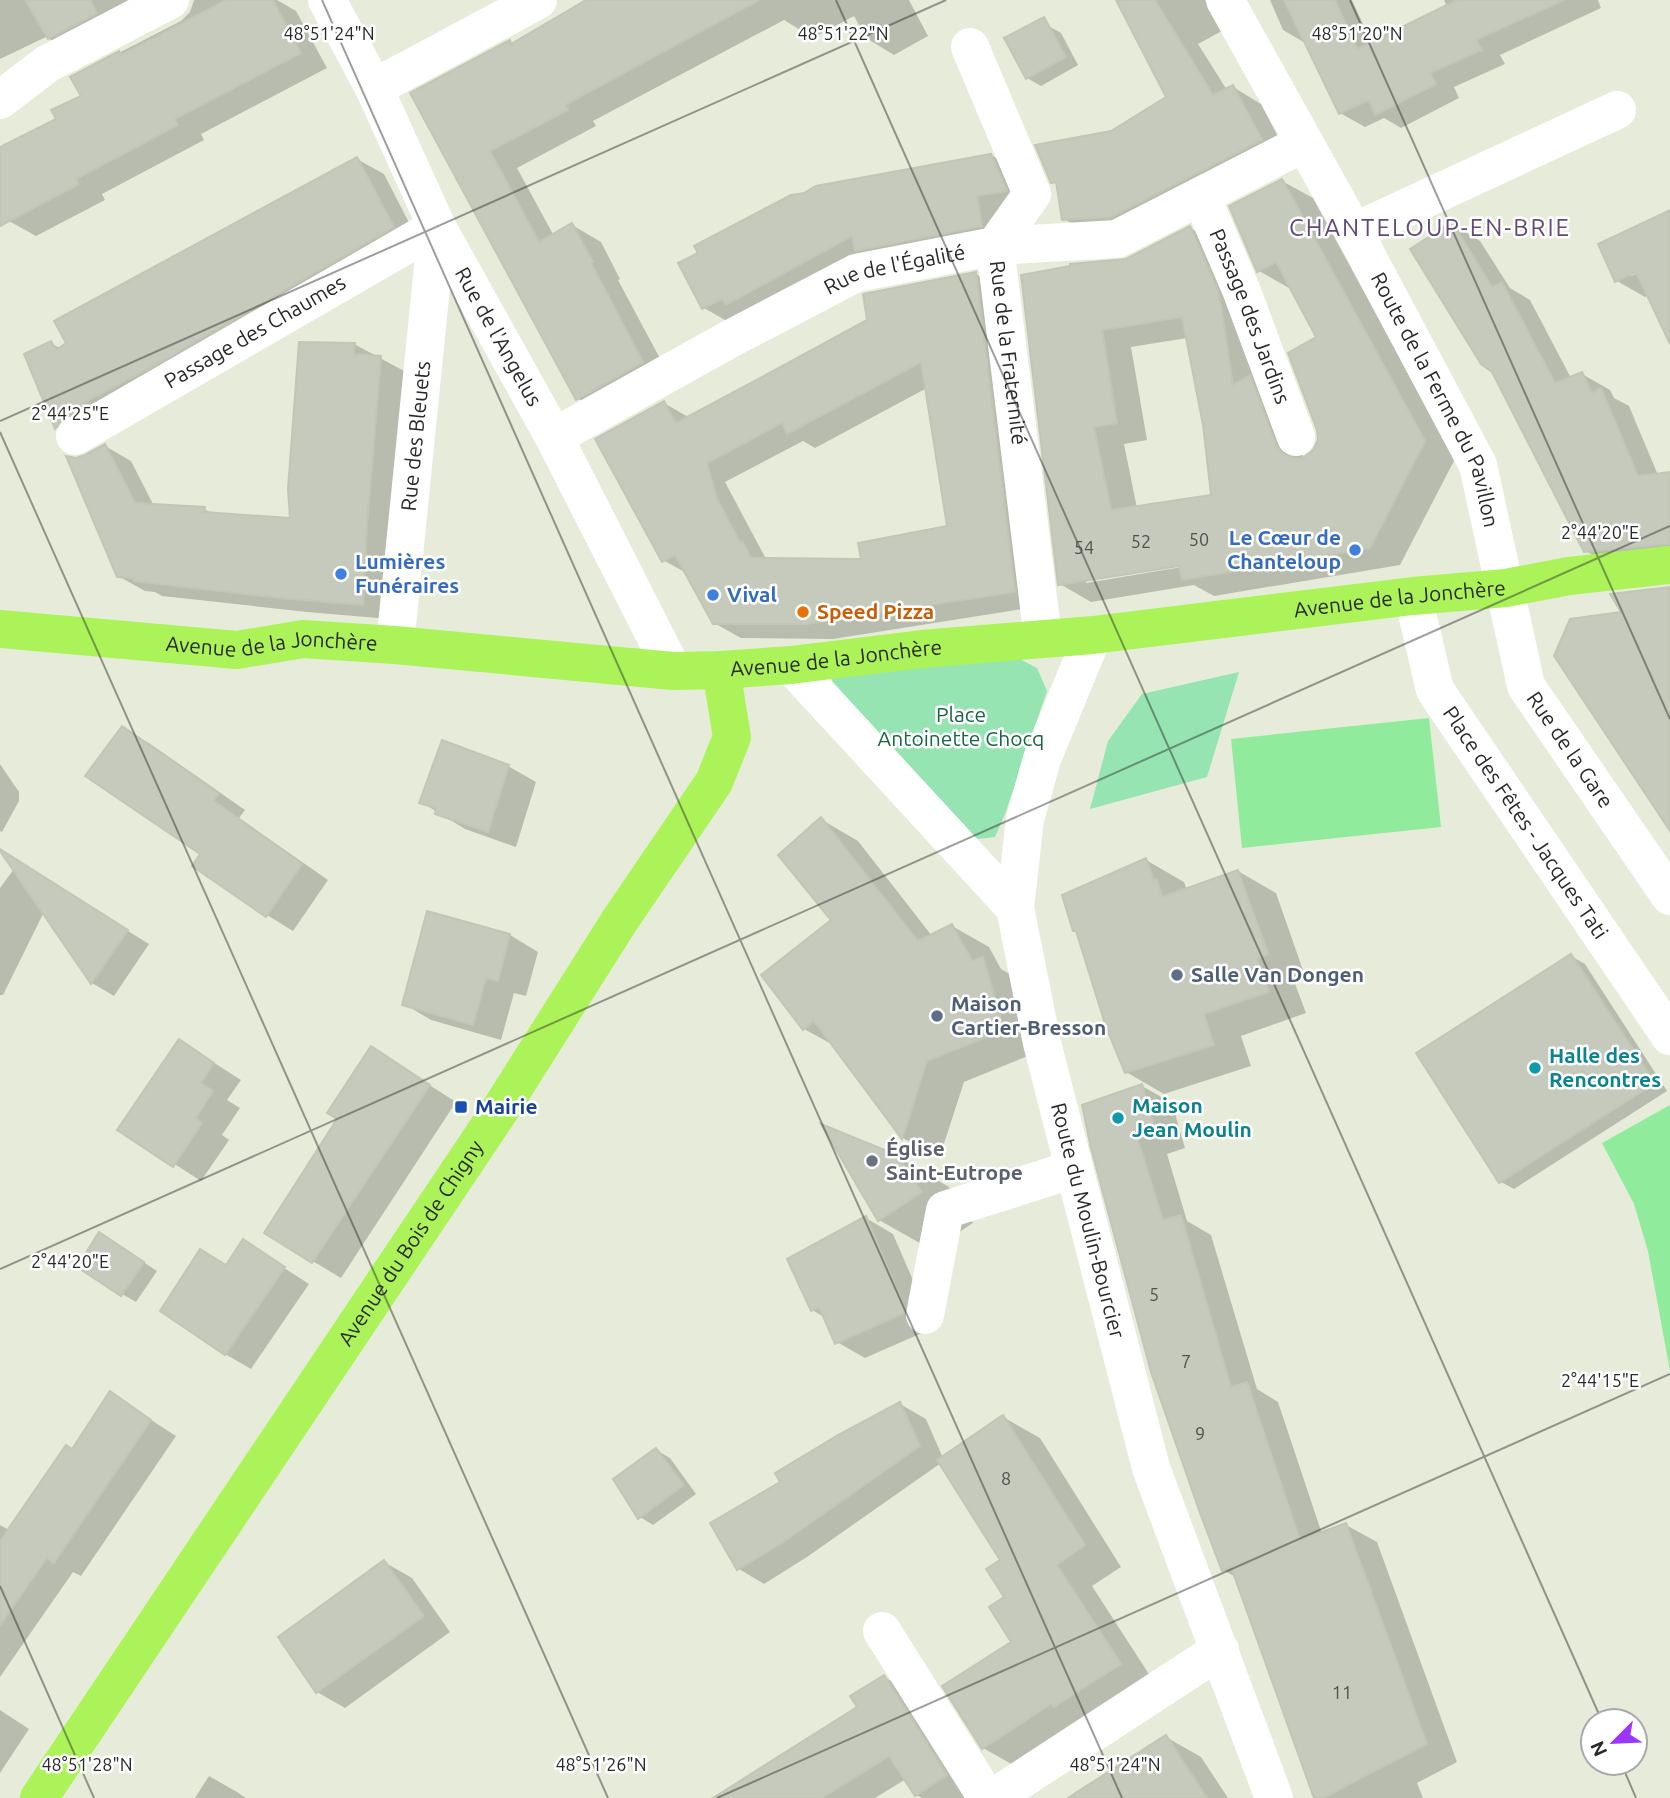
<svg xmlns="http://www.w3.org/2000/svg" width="1670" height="1798" font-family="Ubuntu,sans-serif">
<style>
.green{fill:#95e4b2}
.pitch{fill:#91eb9c}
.shadow{fill:#0003;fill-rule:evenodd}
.building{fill:#c5cabd;stroke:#c1c7b4;stroke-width:2;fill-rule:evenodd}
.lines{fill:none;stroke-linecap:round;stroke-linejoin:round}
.minor{stroke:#fff;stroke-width:38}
.major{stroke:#abf358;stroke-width:38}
.ticks{fill:none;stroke:#292929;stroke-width:2;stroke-opacity:0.45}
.shop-dot{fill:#3f7fe0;stroke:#fff;stroke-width:2.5}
.food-dot{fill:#e8710a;stroke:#fff;stroke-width:2.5}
.service-dot{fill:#5c6f8a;stroke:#fff;stroke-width:2.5}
.culture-dot{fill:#0f9aa8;stroke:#fff;stroke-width:2.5}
.transit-dot{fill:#1a4fb4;stroke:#fff;stroke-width:2.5}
.worship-dot{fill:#6b7280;stroke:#fff;stroke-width:2.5}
.labels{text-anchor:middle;stroke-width:5;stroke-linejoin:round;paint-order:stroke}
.number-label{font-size:18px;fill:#50514e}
.street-label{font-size:21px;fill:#292929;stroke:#fff}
.shop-label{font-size:21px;font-weight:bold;fill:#366cbe;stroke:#fff;text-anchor:start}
.food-label{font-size:21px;font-weight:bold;fill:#c56008;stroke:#fff;text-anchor:start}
.park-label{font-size:21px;fill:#18673f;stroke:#fff}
.service-label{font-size:21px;font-weight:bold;fill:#4e5e75;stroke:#fff;text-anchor:start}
.culture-label{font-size:21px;font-weight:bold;fill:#0d838f;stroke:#fff;text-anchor:start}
.transit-label{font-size:21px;font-weight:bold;fill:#164399;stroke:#fff;text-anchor:start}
.worship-label{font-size:21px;font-weight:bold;fill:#5b616d;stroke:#fff;text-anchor:start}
.quarter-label{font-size:24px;letter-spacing:2px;fill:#63497a;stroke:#fff}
.ticks-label{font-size:18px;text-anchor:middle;fill:#292929;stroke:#fff;stroke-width:5;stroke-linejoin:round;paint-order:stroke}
</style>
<rect width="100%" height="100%" fill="#e7ecda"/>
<g class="green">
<path d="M1004 651 1037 668 1047 691 1005 814 995 837 978 839 963 830 833 690 832 677Z"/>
<path d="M1239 672 1207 777 1090 809 1108 741 1142 694Z"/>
</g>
<g class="pitch">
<path d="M1429 718 1441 827 1242 848 1231 739Z"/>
<path d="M1670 1105V1371L1648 1251 1634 1204 1602 1143Z"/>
</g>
<g class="shadow">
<path d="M0 0H178L61 46 46 37 0 59Z"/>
<path d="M194 0H277L296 11 327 68 201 134 204 140 102 194 105 200 36 236 9 221 0 203V161L58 119 83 97 72 77 181 21 190 12Z"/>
<path d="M594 0H909L928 36 894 55 866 38 854 16 813 38 784 20 593 121 596 126 517 168 554 236 572 225 601 242 620 279 618 280 671 379 606 415 577 398 413 94 510 42 513 45Z"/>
<path d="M1118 0H1205L1222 31 1198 44 1227 90 1233 87 1261 104 1288 156 1092 235 1064 219 1058 185 1053 182 1111 133 1168 98Z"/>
<path d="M1270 0H1352L1372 44 1447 7 1444 0H1598L1601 8 1500 55 1505 64 1454 87 1459 98 1401 128 1384 118 1365 127 1340 113 1307 44 1283 30Z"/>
<path d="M1047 25 1061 33 1078 65 1041 86 1027 78Z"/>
<path d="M991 155 1019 172 1009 242 732 324 704 308Z"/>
<path d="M357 159 384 174 419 242 82 442 56 427 26 355 51 343 61 349Z"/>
<path d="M1282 181 1313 198 1455 459 1400 565 1214 596 1194 585 1091 602 1060 584 1023 276 1127 260 1190 228 1220 246 1304 459 1315 452 1319 440V338L1291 287 1289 288 1259 271ZM1187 338 1203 424 1213 497 1137 508 1124 444 1147 440 1131 347ZM1188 563V566L1086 583V579Z"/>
<path d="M1670 212V340L1649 295 1645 297 1617 281ZM1645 270 1631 276V273Z"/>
<path d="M1452 224 1480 241 1510 288 1530 300 1571 378 1582 374 1610 390 1614 398 1629 406 1658 475 1670 474V561L1614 567 1586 551Z"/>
<path d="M976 274 1002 289 1041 606 833 639 741 638 714 623 688 574 663 560 664 403 690 418ZM927 388 949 527 863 561 768 559 765 557 725 482 803 441 815 448Z"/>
<path d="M354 344 406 372 389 619 307 612 162 596 155 592 145 591 118 576 76 460 105 446 131 461 154 506 204 509 215 515 292 520Z"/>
<path d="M122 728 149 743 245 810 239 818 328 880 293 931 267 915 195 865 202 854Z"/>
<path d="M0 764 19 792V801L2 832 0 831Z"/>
<path d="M508 766 536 782 516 847 465 829 421 802Z"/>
<path d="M822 820 858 841 932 936 952 926 989 947 1001 969 1020 980 1040 1051 964 1082 939 1159 903 1138 835 1046 804 1029 834 920Z"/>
<path d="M1146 860 1184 882 1187 890 1238 871 1276 893 1305 976 1294 981 1306 1013 1241 1036 1251 1066 1164 1094 1126 1072 1079 933 1074 930Z"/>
<path d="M21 865 149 944 114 996 92 983 44 912 3 995H0V888L14 869Z"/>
<path d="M428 913 510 935 538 952 526 996 514 993 501 1040 431 1020 404 1004Z"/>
<path d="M1571 956 1585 964 1667 1091 1514 1189 1501 1182Z"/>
<path d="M180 1041 241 1080 227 1100 240 1108 222 1135 229 1140 201 1181 120 1129Z"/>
<path d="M371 1048 456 1102 341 1278 266 1233 339 1119Z"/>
<path d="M1142 1086 1172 1103 1185 1148 1167 1154 1187 1221 1211 1235 1257 1389 1278 1402 1322 1534 1346 1525 1377 1542 1457 1762 1417 1783 1423 1798H1316L1236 1577 1223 1570 1084 1106Z"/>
<path d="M896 1156 949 1187 973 1223 932 1250 879 1220Z"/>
<path d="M866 1218 893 1234 932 1324 931 1329 865 1358 837 1342 826 1318 812 1310Z"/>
<path d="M113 1242 157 1271 136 1302 122 1294Z"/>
<path d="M244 1242 309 1284 251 1369 225 1354 227 1267Z"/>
<path d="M111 1394 176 1436 81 1576 73 1572 0 1677V1525L9 1530 73 1451Z"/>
<path d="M900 1404 926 1419 943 1458 1003 1417 1040 1438 1121 1567 1092 1586 1156 1685 1020 1769 983 1748 1013 1642 1002 1560 941 1463 807 1557 764 1584 739 1569 712 1523 782 1483Z"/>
<path d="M656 1450 670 1458 696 1494 653 1525 640 1517Z"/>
<path d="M384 1562 412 1578 450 1632 345 1708 317 1692Z"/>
<path d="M884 1677 911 1693 974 1792 964 1798H922L916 1795 906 1779 875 1798H717L860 1708Z"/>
<path d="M0 1710 29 1729 0 1773Z"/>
<path d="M1166 1737 1201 1757 1228 1798H1074Z"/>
<path d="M209 1776 237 1792 246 1798H195Z"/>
</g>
<g class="building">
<path d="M25 0H90L97 13 48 39Z"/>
<path d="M226 0H273L301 53 175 119 178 125 76 179 79 184 0 226V147L56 119 51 110 81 96 70 77 119 51 121 55Z"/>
<path d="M586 0H759L565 105 568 110 490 151 539 242 572 223 593 262 591 263 643 362 576 400 410 93 510 40 511 44Z"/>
<path d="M1116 0H1155L1213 95 1233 85 1262 140 1111 217 1062 220 1056 182 1051 183 1035 145 1111 131 1166 97Z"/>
<path d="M1284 0H1335L1357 49 1457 0H1564L1476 40 1482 50 1430 73 1436 84 1375 115 1369 100 1339 114Z"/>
<path d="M1044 17 1066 57 1026 79 1004 38Z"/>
<path d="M991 154 1007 191 977 196 982 226 855 251 852 236 726 305 722 299 702 309 678 263 698 253 694 246 791 195 804 193 816 186Z"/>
<path d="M357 157 394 227 150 368 83 403 84 405 64 417 55 429 24 354 51 341 56 350 66 343 54 321Z"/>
<path d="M1282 179 1425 441 1370 548 1182 580 1179 566 1058 585 1021 275 1070 266V264L1126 259 1190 226 1219 293 1233 385 1250 375 1276 445 1283 454 1292 458H1303L1313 450 1318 440 1317 430 1288 353 1316 337 1276 262 1257 272 1229 206ZM1182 317 1203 425 1211 495 1111 510 1094 427 1117 423 1102 330Z"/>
<path d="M1670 210V344L1636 272 1615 282 1598 244Z"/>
<path d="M1452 222 1492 287 1502 282 1555 383 1582 372 1592 393 1601 388 1638 476 1670 472V544L1584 552 1492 372 1481 364 1410 249Z"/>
<path d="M976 272 1015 592 806 624H713L675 555 662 562 595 439 664 401 676 423 799 357 867 320 863 294ZM921 362 947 526 858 543 861 559 751 558 742 541 740 542 717 499 707 463 782 423 787 434Z"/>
<path d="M299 342 355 343 354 354 381 356 367 524 363 605 280 598 134 581V578L117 577 66 456 76 458 85 455 105 444 135 503 205 507 204 512 290 518 288 489Z"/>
<path d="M1670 587V831L1554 656 1570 619 1621 612 1610 594Z"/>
<path d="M122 726 219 793 214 801 302 864 266 917 192 866 200 854 85 776Z"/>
<path d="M442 740 509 765 488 832 435 814 436 808 419 803Z"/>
<path d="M821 817 918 941 952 924 972 961 983 957 1004 1030 927 1061 902 1139 814 1021 803 1030 761 975 831 920 778 855Z"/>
<path d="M0 849 128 930 91 984 0 851Z"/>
<path d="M1146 858 1154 880 1157 879 1162 897 1238 870 1268 954 1257 959 1269 992 1204 1014 1214 1045 1125 1073 1106 1027 1076 931H1073L1062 895Z"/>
<path d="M427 911 510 934 498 981 486 978 473 1025 402 1005Z"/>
<path d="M1571 954 1655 1083 1499 1183 1416 1053Z"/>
<path d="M179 1039 214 1063 201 1083 213 1091 196 1118 202 1123 173 1167 117 1130Z"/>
<path d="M371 1046 430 1085 312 1263 264 1233 337 1119 327 1113Z"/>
<path d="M1142 1084 1156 1131 1137 1137 1163 1220 1181 1215 1231 1387 1247 1382 1300 1540 1346 1523 1427 1744 1323 1798H1314L1231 1567 1222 1571 1200 1513 1151 1372 1091 1148 1082 1105Z"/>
<path d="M821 1124 897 1155 922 1192 878 1221Z"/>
<path d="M866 1216 904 1307V1313L835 1344 819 1307 811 1311 787 1259Z"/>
<path d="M99 1232 144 1262 121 1296 77 1267Z"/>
<path d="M243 1239 285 1267 225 1355 160 1311 200 1249 226 1265Z"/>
<path d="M110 1391 151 1420 54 1563 47 1558 0 1625V1541L66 1445 72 1449Z"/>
<path d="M900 1402 920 1446 782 1543 737 1570 710 1523 780 1482 775 1473 838 1435Z"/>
<path d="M1003 1415 1085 1545 1057 1565 1121 1664 1054 1707 1051 1704 982 1749 942 1686 1011 1642 989 1607 1004 1597 986 1569 1000 1560 937 1460Z"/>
<path d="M656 1448 684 1485 638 1519 613 1479Z"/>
<path d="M384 1560 424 1616 316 1693 278 1637Z"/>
<path d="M884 1675 947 1775 915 1796 889 1756 822 1798H713L857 1707 850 1696Z"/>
<path d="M1166 1735 1207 1798H1068L1133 1756Z"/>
</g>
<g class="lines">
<g class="minor">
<path id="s1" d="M327 0 374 88 437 227 554 437 673 671"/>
<path id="s2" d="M1225 0 1354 232 1478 465 1526 686 1670 896"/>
<path id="s3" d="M970 47 1032 194 995 246 1043 639"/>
<path d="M374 88 538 0"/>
<path d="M0 100 47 64 170 0"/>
<path id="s4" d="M1201 196 1242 292 1296 437"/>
<path d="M1354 232 1617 110"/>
<path id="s5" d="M75 436 437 227"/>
<path id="s6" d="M554 437 728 340 856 273 995 246 1117 239 1304 143"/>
<path id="s7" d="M1413 596 1435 690 1670 1036"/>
<path id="s8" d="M1093 635 1042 759 1025 819 1015 908 1042 1043 1151 1468 1274 1798"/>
<path id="s9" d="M395 645 437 227"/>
<path d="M791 665 1015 908"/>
<path d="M925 1315 945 1210 1074 1169"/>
<path d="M882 1631 987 1798"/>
<path d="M993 1798 1220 1650"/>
</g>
<g class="major">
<path id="s10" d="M0 629 237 650 303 639 395 645 673 671 721 670 791 665 922 649 1093 635 1413 596 1506 588 1569 576 1670 565"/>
<path id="s11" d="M39 1798 498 1113 620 920 714 782 732 737 721 670"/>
</g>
</g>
<path class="ticks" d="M322 0 1122 1798M836 0 1602 1721M1350 0 1670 719M0 421 946 0M0 432 608 1798M0 1269 1670 526M0 1586 94 1798M1621 1763 1636 1798M717 1798 1670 1374"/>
<g class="shop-dot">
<circle cx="1355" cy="550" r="7"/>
<circle cx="341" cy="574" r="7"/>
<circle cx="713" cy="595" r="7"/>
</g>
<circle class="food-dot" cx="803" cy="612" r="7"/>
<g class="service-dot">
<circle cx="1177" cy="975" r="7"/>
<circle cx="937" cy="1016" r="7"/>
</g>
<g class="culture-dot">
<circle cx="1535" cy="1068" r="7"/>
<circle cx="1118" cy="1118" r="7"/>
</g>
<rect class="transit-dot" x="454" y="1100" width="14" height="14" rx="3.5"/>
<circle class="worship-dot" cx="872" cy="1161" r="7"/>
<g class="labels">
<g class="number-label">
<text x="1199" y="546">50</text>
<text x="1141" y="548">52</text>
<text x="1084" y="554">54</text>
<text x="1154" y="1301">5</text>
<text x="1186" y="1368">7</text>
<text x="1200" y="1440">9</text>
<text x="1006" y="1485">8</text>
<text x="1342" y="1699">11</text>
</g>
<g class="street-label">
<text dy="7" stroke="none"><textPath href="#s6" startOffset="382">Rue de l'Égalité</textPath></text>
<text dy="7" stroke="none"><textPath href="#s4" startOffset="130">Passage des Jardins</textPath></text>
<text dy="7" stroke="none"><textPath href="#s5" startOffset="208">Passage des Chaumes</textPath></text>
<text dy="7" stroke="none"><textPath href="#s1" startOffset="378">Rue de l'Angelus</textPath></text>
<text dy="7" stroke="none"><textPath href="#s3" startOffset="331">Rue de la Fraternité</textPath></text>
<text dy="7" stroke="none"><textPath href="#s2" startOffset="453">Route de la Ferme du Pavillon</textPath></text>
<text dy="7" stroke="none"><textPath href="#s9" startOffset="210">Rue des Bleuets</textPath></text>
<text dy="7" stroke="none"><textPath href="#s10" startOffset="1407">Avenue de la Jonchère</textPath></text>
<text dy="7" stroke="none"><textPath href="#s10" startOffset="273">Avenue de la Jonchère</textPath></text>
<text dy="7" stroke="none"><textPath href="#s10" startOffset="840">Avenue de la Jonchère</textPath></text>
<text dy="7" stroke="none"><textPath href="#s2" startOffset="833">Rue de la Gare</textPath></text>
<text dy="7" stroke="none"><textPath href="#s7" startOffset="257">Place des Fêtes - Jacques Tati</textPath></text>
<text dy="7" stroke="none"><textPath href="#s8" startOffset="607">Route du Moulin-Bourcier</textPath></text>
<text dy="7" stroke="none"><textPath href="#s11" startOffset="668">Avenue du Bois de Chigny</textPath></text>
</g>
<g class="shop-label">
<text x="1341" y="545" text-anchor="end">Le Cœur de<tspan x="1341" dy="24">Chanteloup</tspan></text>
<text x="355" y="569">Lumières<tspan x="355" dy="24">Funéraires</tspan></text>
<text x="727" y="602">Vival</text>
</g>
<g class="food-label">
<text x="817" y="619">Speed Pizza</text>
</g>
<g class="park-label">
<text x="961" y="722">Place<tspan x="961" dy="24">Antoinette Chocq</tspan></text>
</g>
<g class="service-label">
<text x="1191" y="982">Salle Van Dongen</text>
<text x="951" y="1011">Maison<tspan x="951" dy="24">Cartier-Bresson</tspan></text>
</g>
<g class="culture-label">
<text x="1549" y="1063">Halle des<tspan x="1549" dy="24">Rencontres</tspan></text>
<text x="1132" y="1113">Maison<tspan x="1132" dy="24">Jean Moulin</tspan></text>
</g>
<g class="transit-label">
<text x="475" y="1114">Mairie</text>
</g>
<g class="worship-label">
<text x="886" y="1156">Église<tspan x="886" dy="24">Saint-Eutrope</tspan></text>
</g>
<g class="quarter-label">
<text x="1430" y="236">CHANTELOUP-EN-BRIE</text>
</g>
</g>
<g class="ticks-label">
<text x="329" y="40">48°51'24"N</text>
<text x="843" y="40">48°51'22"N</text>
<text x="1357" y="40">48°51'20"N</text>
<text x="70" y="420">2°44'25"E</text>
<text x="1600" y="539">2°44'20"E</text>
<text x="70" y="1268">2°44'20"E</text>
<text x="1600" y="1387">2°44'15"E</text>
<text x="87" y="1771">48°51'28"N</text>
<text x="601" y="1771">48°51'26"N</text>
<text x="1115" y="1771">48°51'24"N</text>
</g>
<g transform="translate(1614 1742) rotate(246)"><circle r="33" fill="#ffffff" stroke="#a9a9a9" stroke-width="2"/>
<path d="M0-5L12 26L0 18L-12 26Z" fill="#9c36fd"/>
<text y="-10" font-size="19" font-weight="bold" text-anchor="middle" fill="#292929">N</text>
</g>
</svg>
